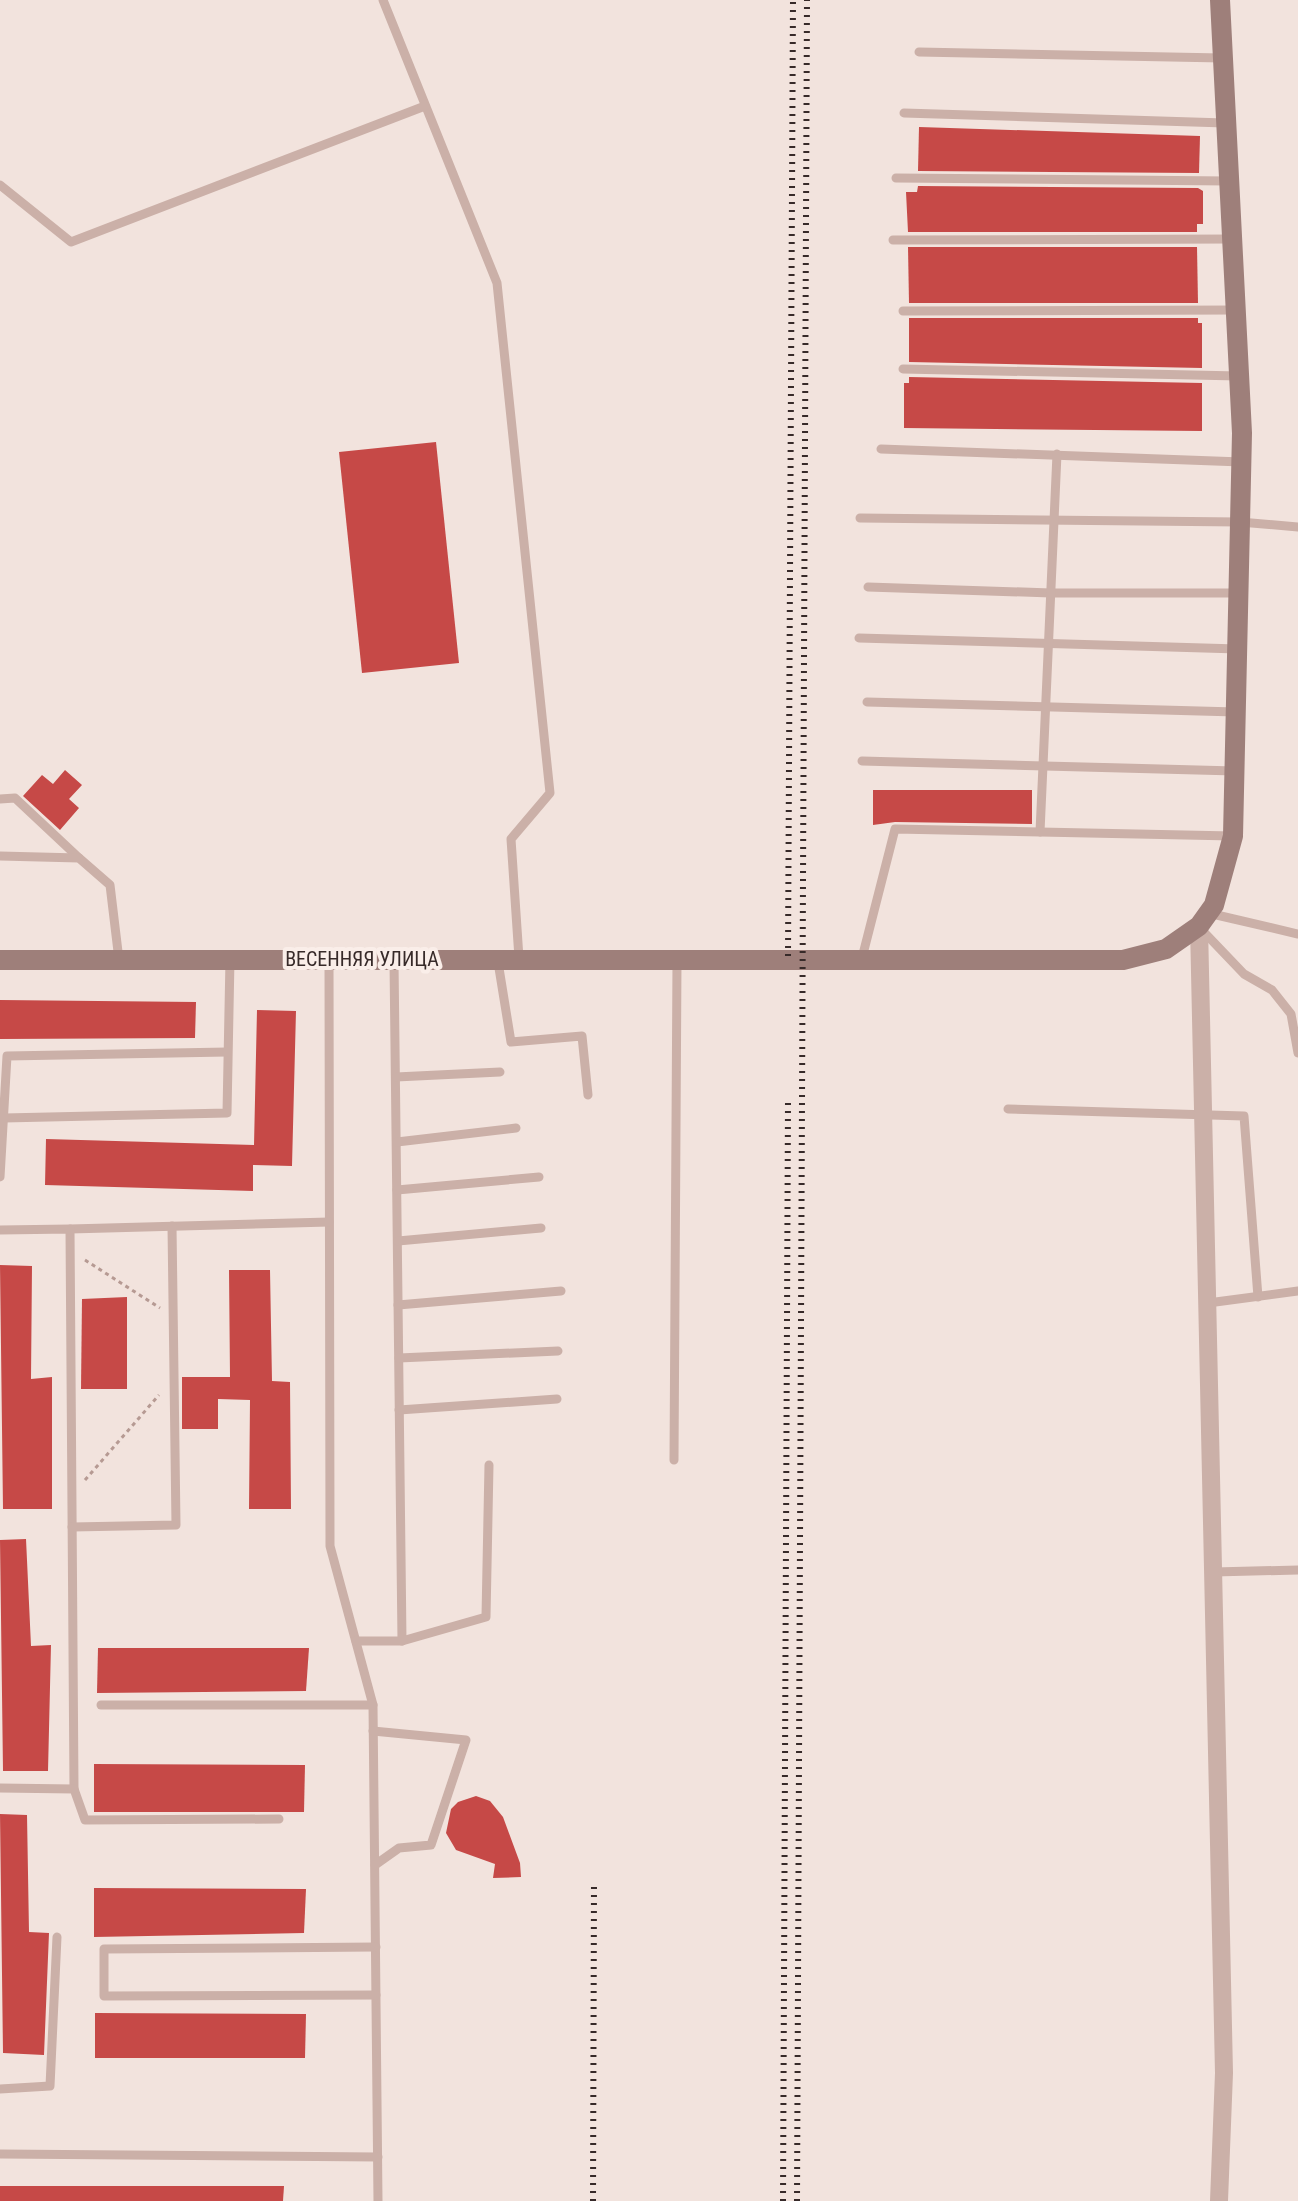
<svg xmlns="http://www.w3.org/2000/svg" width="1298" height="2201" font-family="'Roboto Condensed',sans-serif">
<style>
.building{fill:#c64947}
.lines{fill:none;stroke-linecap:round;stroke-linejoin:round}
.path{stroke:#b69a93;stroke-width:3;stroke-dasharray:4 4;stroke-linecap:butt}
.lane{stroke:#cbb0a8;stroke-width:9}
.street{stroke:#cbb0a8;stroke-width:18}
.secondary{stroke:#9e7f7a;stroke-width:20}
.rail{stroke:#372a29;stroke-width:6;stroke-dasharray:2 6;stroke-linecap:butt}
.labels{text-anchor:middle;stroke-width:8;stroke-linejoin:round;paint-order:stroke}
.street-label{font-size:20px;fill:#372a29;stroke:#faeee9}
</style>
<rect width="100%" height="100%" fill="#f2e3dd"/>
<g class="building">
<path d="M919 127 1200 136 1199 173 918 171Z"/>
<path d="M918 186 1198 188 1203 191V224H1197V232H908L906 192H917Z"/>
<path d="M908 247H1197L1198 303H909Z"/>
<path d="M909 318H1198V323H1202V368L909 362Z"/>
<path d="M909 377 1202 383V431L904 428V383H909Z"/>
<path d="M436 442 459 663 362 673 339 452Z"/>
<path d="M65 770 82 785 69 799 79 808 60 830 23 796 42 775 53 784Z"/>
<path d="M873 790H1032V824L895 822 873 825Z"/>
<path d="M0 1000 196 1002 195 1038 0 1039Z"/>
<path d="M257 1010 296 1011 292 1166 253 1165V1191L45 1185 46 1139 254 1145Z"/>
<path d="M0 1265 32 1266 31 1379 52 1377V1509H3Z"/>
<path d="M229 1270H270L272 1381 290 1382 291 1509H249L250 1400 218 1399V1429H182V1377H230Z"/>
<path d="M127 1297V1389H81L82 1299Z"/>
<path d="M26 1539 31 1646 51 1645 48 1771H3L0 1540Z"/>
<path d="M98 1648H309L306 1691 97 1693Z"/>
<path d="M94 1764 305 1765 304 1812H94Z"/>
<path d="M476 1796 490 1801 503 1817 520 1863 521 1877 493 1878 495 1864 456 1850 446 1833 451 1809 458 1802Z"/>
<path d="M0 1814 27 1815 29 1932 49 1933 44 2055 3 2053Z"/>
<path d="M94 1888 306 1889 304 1933 94 1937Z"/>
<path d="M95 2013 306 2014 305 2058H95Z"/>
<path d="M0 2186H284L283 2201H0Z"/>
</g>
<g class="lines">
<g class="path">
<path d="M85 1260 160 1308"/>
<path d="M85 1480 159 1395"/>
</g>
<g class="lane">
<path d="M383 0 497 283 550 793 511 839 519 958"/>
<path d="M919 52 1222 58"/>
<path d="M904 113 1225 123"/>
<path d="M896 178 1228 181"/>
<path d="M0 185 71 242 425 106"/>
<path d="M893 240 1232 239"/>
<path d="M903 311 1235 310"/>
<path d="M903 369 1239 376"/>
<path d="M881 449 1242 462"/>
<path d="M860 518 1240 522 1298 527"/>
<path d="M868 587 1051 593H1239"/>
<path d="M859 638 1238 649"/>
<path d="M867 702 1236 712"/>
<path d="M862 761 1235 771"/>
<path d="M0 799 15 798 79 858"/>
<path d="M1040 832 1057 454"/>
<path d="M0 856 79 858 110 885 119 960"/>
<path d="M1208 913 1298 934"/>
<path d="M1201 929 1244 974 1272 990 1291 1014 1298 1053"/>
<path d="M862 958 895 829 1233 836"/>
<path d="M329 959 330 1546 373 1705 378 2201"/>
<path d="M394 961 402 1641"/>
<path d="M498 962 511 1042 582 1036 588 1095"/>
<path d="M396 1077 500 1072"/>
<path d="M1008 1109 1244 1116 1258 1297"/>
<path d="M4 1118 227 1113 230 959"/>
<path d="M397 1142 516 1128"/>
<path d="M0 1177 7 1056 227 1052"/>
<path d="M397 1190 539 1177"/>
<path d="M70 1229 329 1222"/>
<path d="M0 1230 70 1229 74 1789"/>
<path d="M398 1241 541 1228"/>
<path d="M1208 1303 1298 1291"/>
<path d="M398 1305 561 1291"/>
<path d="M399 1358 558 1351"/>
<path d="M399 1410 557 1399"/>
<path d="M674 1460 677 961"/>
<path d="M72 1527 176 1525 172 1226"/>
<path d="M1214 1572 1298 1570"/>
<path d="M356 1641H402L486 1617 489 1465"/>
<path d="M101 1705H373"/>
<path d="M373 1731 466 1740 431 1845 399 1848 375 1865"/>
<path d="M0 1788 74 1789 85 1820 279 1819"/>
<path d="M376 1947 104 1949V1996L376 1995"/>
<path d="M0 2089 50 2086 57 1937"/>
<path d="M0 2154 378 2157"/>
</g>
<path class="street" d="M1199 926 1224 2073 1219 2201"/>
<path class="secondary" d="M0 960H1123L1166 949 1199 926 1214 905 1233 836 1242 433 1220 0"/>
<g class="rail">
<path d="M788 956 793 0"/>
<path d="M593 2201 594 1885"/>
<path d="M783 2201 788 1100"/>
<path d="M797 2201 807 0"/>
</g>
</g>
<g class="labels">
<g class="street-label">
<text x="362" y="966">ВЕСЕННЯЯ УЛИЦА</text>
</g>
</g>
</svg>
